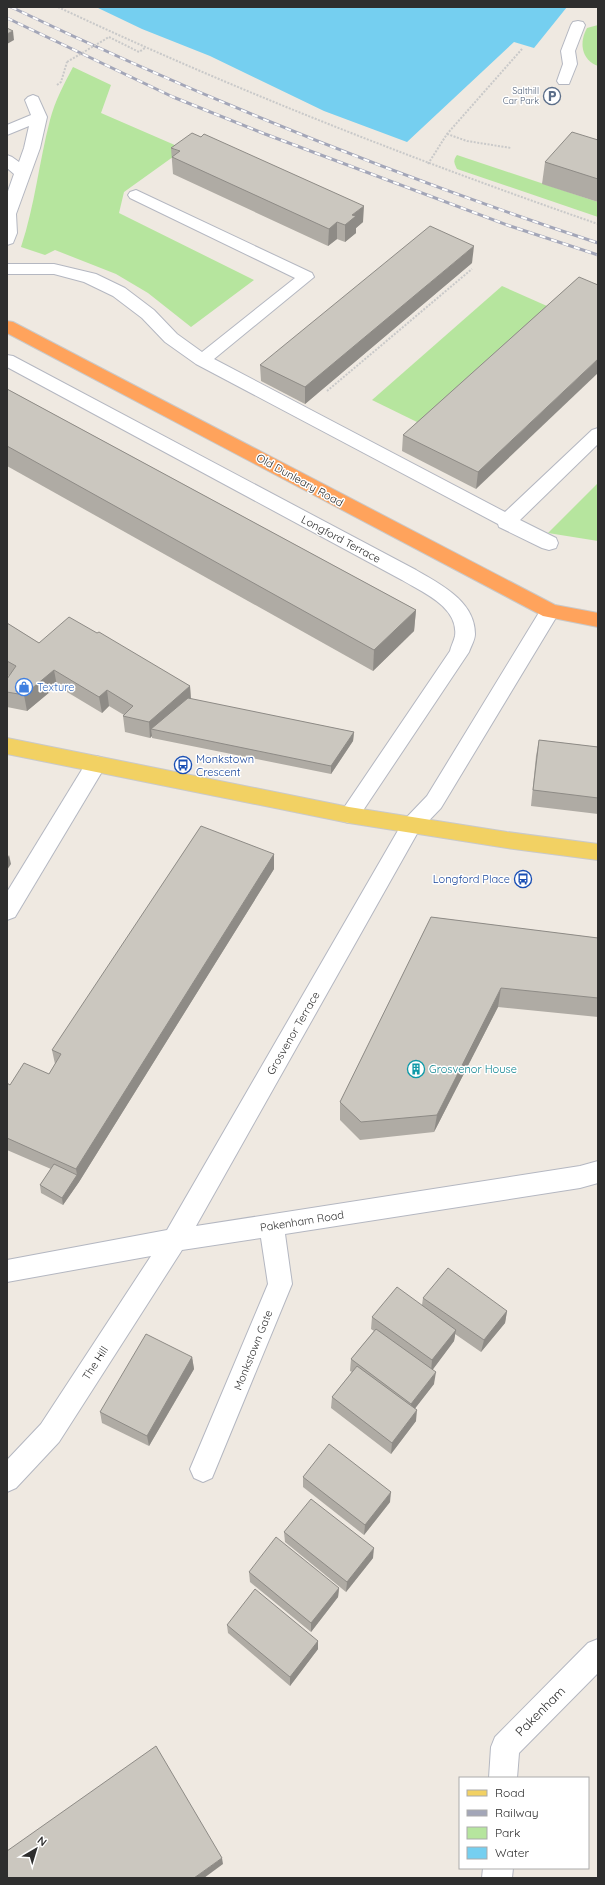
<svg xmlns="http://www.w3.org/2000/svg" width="605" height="1885" font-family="Quicksand,sans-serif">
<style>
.green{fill:#b6e59e}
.water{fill:#75cff0}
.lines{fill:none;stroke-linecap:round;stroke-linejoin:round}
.minor-casing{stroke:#b4b7c1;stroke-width:2}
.major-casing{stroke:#c9c9c9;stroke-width:2}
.highway-casing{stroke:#c9c9c9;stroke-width:2}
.path{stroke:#c9c9c9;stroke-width:2;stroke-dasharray:2 1.5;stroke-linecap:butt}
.minor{fill:#fff;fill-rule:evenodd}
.major{fill:#f2d163;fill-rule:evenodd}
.highway{fill:#ffa35c;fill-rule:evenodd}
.rail-casing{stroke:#a3a6b8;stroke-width:3}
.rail{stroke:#fff;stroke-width:2;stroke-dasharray:6;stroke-linecap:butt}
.path-bridge{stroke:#c9c9c9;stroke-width:2;stroke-dasharray:2 1.5;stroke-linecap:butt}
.wall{fill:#afaba4}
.shaded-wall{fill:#8e8b86}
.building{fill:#cbc7bf;stroke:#8e8b86}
.labels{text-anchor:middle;stroke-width:3;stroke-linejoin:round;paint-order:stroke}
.far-service-label{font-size:9px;fill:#4e5e75;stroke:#fff;text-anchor:end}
.street-label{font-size:11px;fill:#2e2e2e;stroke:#fff}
.shop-label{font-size:11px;fill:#366cbe;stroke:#fff;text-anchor:start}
.transit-label{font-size:11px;fill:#164399;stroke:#fff;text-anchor:start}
.culture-label{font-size:11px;fill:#0d838f;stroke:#fff;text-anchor:start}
.near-street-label{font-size:13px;fill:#2e2e2e;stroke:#fff}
</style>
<rect width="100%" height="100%" fill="#efe9e1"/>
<g class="green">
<path d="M598 25V66C581 60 579 42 587 28Z"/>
<path d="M73 67 111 85 101 113 184 149 124 192 119 213 254 280 191 327 148 293 116 274 55 250 45 255 21 247C35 205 39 162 50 120 55 101 64 84 73 67Z"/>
<path d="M457 155 598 202V217L457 169C454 163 453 160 457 155Z"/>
<path d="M502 286 547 306 419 423 372 400Z"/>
<path d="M598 483V541L548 533Z"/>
</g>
<path class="water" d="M96 7H567L534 48 514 42 407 142 324 111 210 56 142 29Z"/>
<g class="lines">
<g class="minor-casing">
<g id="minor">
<path d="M578 21 583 22 585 25 575 51 577 64 569 84H559L557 81 563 64 561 51 571 25 573 22Z"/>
<path d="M33 95 38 97 47 117 40 148 16 214 17 233 13 243 7 245V194L14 174 7 168V155L12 157 19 162 24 148 29 126 7 135V125L31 115 25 100 28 97Z"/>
<path d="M136 190 312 273 314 277 214 359 505 512 592 430 598 428V444L520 520 556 538 558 543 556 548 549 550 542 548 499 527 498 524 196 364 165 342 142 318 113 296 84 282 54 274H7V264H54L96 274 125 288 154 310 177 334 202 352 295 278 130 198 128 195 130 192Z"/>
<path d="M7 355 13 356 416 570C440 584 475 601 475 634 475 640 471 646 469 652L356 821 349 823 342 821 339 815 450 651C451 646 454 641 455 636 459 607 422 592 402 580L7 367Z"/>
<path d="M550 604 557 606 560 611 441 808 418 832 196 1226 580 1166 598 1161V1183L580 1188 285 1234 292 1284 212 1478 203 1482 194 1478 190 1469 268 1284 261 1238 182 1250 59 1442 16 1488 7 1492V1460L41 1424 151 1256 7 1282V1260L167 1230 404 820 427 796 543 606Z"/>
<path d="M96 756 103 758 106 764 103 770 15 917 7 920V892L89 758Z"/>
<path d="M598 1639V1673L519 1753 517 1778H489L491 1747 495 1737 588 1643Z"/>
<path d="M483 1868H513L512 1878H482Z"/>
</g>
</g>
<g class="major-casing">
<path id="major" d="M7 738 349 807 507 832 598 844V860L507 848 349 823 7 754Z"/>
</g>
<g class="highway-casing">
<path id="highway" d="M7 321 13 322 555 605 598 613V627L543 616 7 333Z"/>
</g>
<g class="path">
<path d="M58 7C234 90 414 160 598 224"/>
<path d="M109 37 139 52 145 48"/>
<path d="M57 85 61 82 67 62"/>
<path d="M447 134 467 141 511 148"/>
<path d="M428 164 447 134 522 49"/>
<path d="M327 391 472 269"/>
</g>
<use href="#minor" class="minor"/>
<use href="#major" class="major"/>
<use href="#highway" class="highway"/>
<g class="rail-casing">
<g id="rail">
<path d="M11 7C204 99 395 176 598 243"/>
<path d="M7 18 173 97 265 134 510 226 598 255"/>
</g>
</g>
<use href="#rail" class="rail"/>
<path class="path-bridge" d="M67 62 109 37"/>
</g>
<g class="wall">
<path d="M598 140V202L542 184 545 162Z"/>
<path d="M171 148 363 222 356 228V233L345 242 337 239 328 246 173 174Z"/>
<path d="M472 263 305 404 261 381 260 365Z"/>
<path d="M579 277 476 489 402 451 403 435Z"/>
<path d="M7 389 416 610 414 631 373 671 7 466Z"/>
<path d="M7 623 39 643 97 633 190 686 191 699 354 732 353 741 331 774 152 738V736L150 738 125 732 123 716 124 715 109 706 102 713 57 686 27 711 7 707V679L9 676 7 675Z"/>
<path d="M539 740 598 747V814L531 806 536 756Z"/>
<path d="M274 854V869L79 1182 63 1205 41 1193 40 1185 51 1169 7 1150V1083L10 1085 49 1074 55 1064 52 1050Z"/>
<path d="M431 917 598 938V1017L498 1007 434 1132 360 1140 340 1120V1102Z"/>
<path d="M423 1298 507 1311 505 1323 481 1352 455 1334 454 1341 432 1370 434 1384 415 1408 416 1421 391 1454 331 1408 332 1397 352 1372 350 1371 351 1359 374 1331 371 1329 372 1317 422 1305Z"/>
<path d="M192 1357 194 1369 149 1446 102 1423 100 1412Z"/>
<path d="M303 1477 390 1502 364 1535 303 1487Z"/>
<path d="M284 1532 373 1558 346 1592 285 1542Z"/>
<path d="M249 1572 339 1588 338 1597 311 1632 250 1582Z"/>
<path d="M227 1625 318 1641V1649L290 1686 228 1633Z"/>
</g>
<g class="shaded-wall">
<path d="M13 31 14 40 7 44V34Z"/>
<path d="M364 206 363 222 356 228V233L345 242V225L352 215Z"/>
<path d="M337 222V239L328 246 329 229Z"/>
<path d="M474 246 472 263 305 404V387Z"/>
<path d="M598 359V373L476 489 478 472Z"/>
<path d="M416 610 414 631 373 671 374 650Z"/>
<path d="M54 670 57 686 27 711 24 695Z"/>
<path d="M190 686 191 702 151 729 152 736 150 738 149 722Z"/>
<path d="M107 690 109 706 102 713 99 697Z"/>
<path d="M354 732 353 741 331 774V766Z"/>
<path d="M274 854V869L79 1182 63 1205 62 1198 77 1175 76 1169Z"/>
<path d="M9 855 11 864 7 870V859Z"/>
<path d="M501 988 498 1007 434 1132 437 1115Z"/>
<path d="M507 1311 505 1323 481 1352 484 1340Z"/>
<path d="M456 1330 454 1341 431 1372 432 1360Z"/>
<path d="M192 1357 194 1369 149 1446 147 1436Z"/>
<path d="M436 1372 434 1384 410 1415 411 1404Z"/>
<path d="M417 1410 416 1421 391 1454 392 1443Z"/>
<path d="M391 1492 390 1502 364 1535 365 1525Z"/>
<path d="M374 1548 373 1558 346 1592 347 1582Z"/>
<path d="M339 1588 338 1597 311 1632V1623Z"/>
<path d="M318 1641V1649L290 1686V1677Z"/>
<path d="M222 1858 223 1864 204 1878H194Z"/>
</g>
<g class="building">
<path d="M7 28 13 31 7 34Z"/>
<path d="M572 132 598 140V179L545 162Z"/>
<path d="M192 133 201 137 204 134 364 206 352 215 356 216 345 225 337 222 329 229 172 157 180 151 171 148Z"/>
<path d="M430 226 474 246 305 387 260 365Z"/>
<path d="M579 277 598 285V359L478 472 403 435Z"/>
<path d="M7 389 416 610 374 650 7 446Z"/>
<path d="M69 617 97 633 99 632 190 686 149 722 123 716 133 706 107 690 99 697 54 670 24 695 7 692V679L16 666 7 661V623L39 643Z"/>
<path d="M188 698 354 732 331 766 151 729Z"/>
<path d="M539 740 598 747V798L533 790Z"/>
<path d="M201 826 274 854 76 1169 7 1138V1083L10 1085 24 1063 49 1074 61 1054 52 1050Z"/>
<path d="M431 917 598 938V998L501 988 437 1115 361 1122 340 1102Z"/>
<path d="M54 1164 77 1175 62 1198 40 1185Z"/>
<path d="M448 1268 507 1311 484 1340 423 1298Z"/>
<path d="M397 1287 456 1330 432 1360 372 1317Z"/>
<path d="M376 1329 436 1372 411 1404 351 1359Z"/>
<path d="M146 1334 192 1357 147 1436 100 1412Z"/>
<path d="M357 1366 417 1410 392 1443 332 1397Z"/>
<path d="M329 1444 391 1492 365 1525 303 1477Z"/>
<path d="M311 1499 374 1548 347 1582 284 1532Z"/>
<path d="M276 1537 339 1588 311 1623 249 1572Z"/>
<path d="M255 1589 318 1641 290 1677 227 1625Z"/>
<path d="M156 1746 222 1858 194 1878H7V1851Z"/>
</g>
<defs>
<g id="parking-ring" transform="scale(0.9)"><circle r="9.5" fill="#fff" stroke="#5c6f8a" stroke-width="1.5"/><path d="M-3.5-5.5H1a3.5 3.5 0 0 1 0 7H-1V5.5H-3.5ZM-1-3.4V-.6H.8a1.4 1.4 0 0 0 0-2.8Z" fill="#5c6f8a"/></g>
<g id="shop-ring" transform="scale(0.9)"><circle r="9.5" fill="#fff" stroke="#3f7fe0" stroke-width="1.5"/><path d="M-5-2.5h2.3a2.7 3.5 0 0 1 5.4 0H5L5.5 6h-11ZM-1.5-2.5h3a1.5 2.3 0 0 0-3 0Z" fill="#3f7fe0"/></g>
<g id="bus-ring" transform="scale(0.9)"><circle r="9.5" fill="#fff" stroke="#1a4fb4" stroke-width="1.5"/><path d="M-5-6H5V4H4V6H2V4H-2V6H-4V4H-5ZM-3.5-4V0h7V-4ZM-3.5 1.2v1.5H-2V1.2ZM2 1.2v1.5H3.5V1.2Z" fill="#1a4fb4"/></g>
<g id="building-ring" transform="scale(0.9)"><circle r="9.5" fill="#fff" stroke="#0f9aa8" stroke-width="1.5"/><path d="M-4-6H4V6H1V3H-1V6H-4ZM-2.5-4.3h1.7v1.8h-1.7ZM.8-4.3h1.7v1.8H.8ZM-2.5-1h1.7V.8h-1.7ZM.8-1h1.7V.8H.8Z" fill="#0f9aa8"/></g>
</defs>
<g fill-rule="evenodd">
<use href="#parking-ring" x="552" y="96"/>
<use href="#shop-ring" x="24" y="687"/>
<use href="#bus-ring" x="183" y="765"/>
<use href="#bus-ring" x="523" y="879"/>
<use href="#building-ring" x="416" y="1069"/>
</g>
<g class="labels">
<g class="far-service-label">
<text x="539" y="94">Salthill<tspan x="539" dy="10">Car Park</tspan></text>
</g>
<g class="street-label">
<text transform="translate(300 480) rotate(29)" y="4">Old Dunleary Road</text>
<text transform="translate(341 539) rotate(28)" y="4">Longford Terrace</text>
<text transform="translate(293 1033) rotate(-60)" y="4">Grosvenor Terrace</text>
<text transform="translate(302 1221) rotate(-9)" y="4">Pakenham Road</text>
<text transform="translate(253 1350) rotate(-68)" y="4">Monkstown Gate</text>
<text transform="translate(95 1363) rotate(-57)" y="4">The Hill</text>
</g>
<g class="shop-label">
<text x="37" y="691">Texture</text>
</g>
<g class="transit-label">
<text x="196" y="763">Monkstown<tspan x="196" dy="13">Crescent</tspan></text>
<text x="510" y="883" text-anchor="end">Longford Place</text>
</g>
<g class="culture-label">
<text x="429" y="1073">Grosvenor House</text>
</g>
<g class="near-street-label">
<text transform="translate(540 1711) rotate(-45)" y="5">Pakenham</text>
</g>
</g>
<rect width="605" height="1885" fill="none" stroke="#2e2e2e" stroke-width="16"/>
<rect x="459" y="1777" width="130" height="92" fill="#ffffff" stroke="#ababab"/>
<rect x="467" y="1790" width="20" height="6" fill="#f2d163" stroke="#ababab"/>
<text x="495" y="1797" font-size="12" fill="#2e2e2e">Road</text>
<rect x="467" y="1810" width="20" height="6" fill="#a3a6b8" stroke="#ababab"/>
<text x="495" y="1817" font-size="12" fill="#2e2e2e">Railway</text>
<rect x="467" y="1827" width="20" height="12" fill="#b6e59e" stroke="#ababab"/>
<text x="495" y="1837" font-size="12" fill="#2e2e2e">Park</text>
<rect x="467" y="1847" width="20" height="12" fill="#75cff0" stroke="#ababab"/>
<text x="495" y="1857" font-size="12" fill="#2e2e2e">Water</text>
<g transform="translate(36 1849) rotate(38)" stroke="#ffffff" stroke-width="3" paint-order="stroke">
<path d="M0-3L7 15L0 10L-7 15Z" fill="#2e2e2e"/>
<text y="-6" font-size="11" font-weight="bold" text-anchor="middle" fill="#2e2e2e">N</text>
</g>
</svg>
